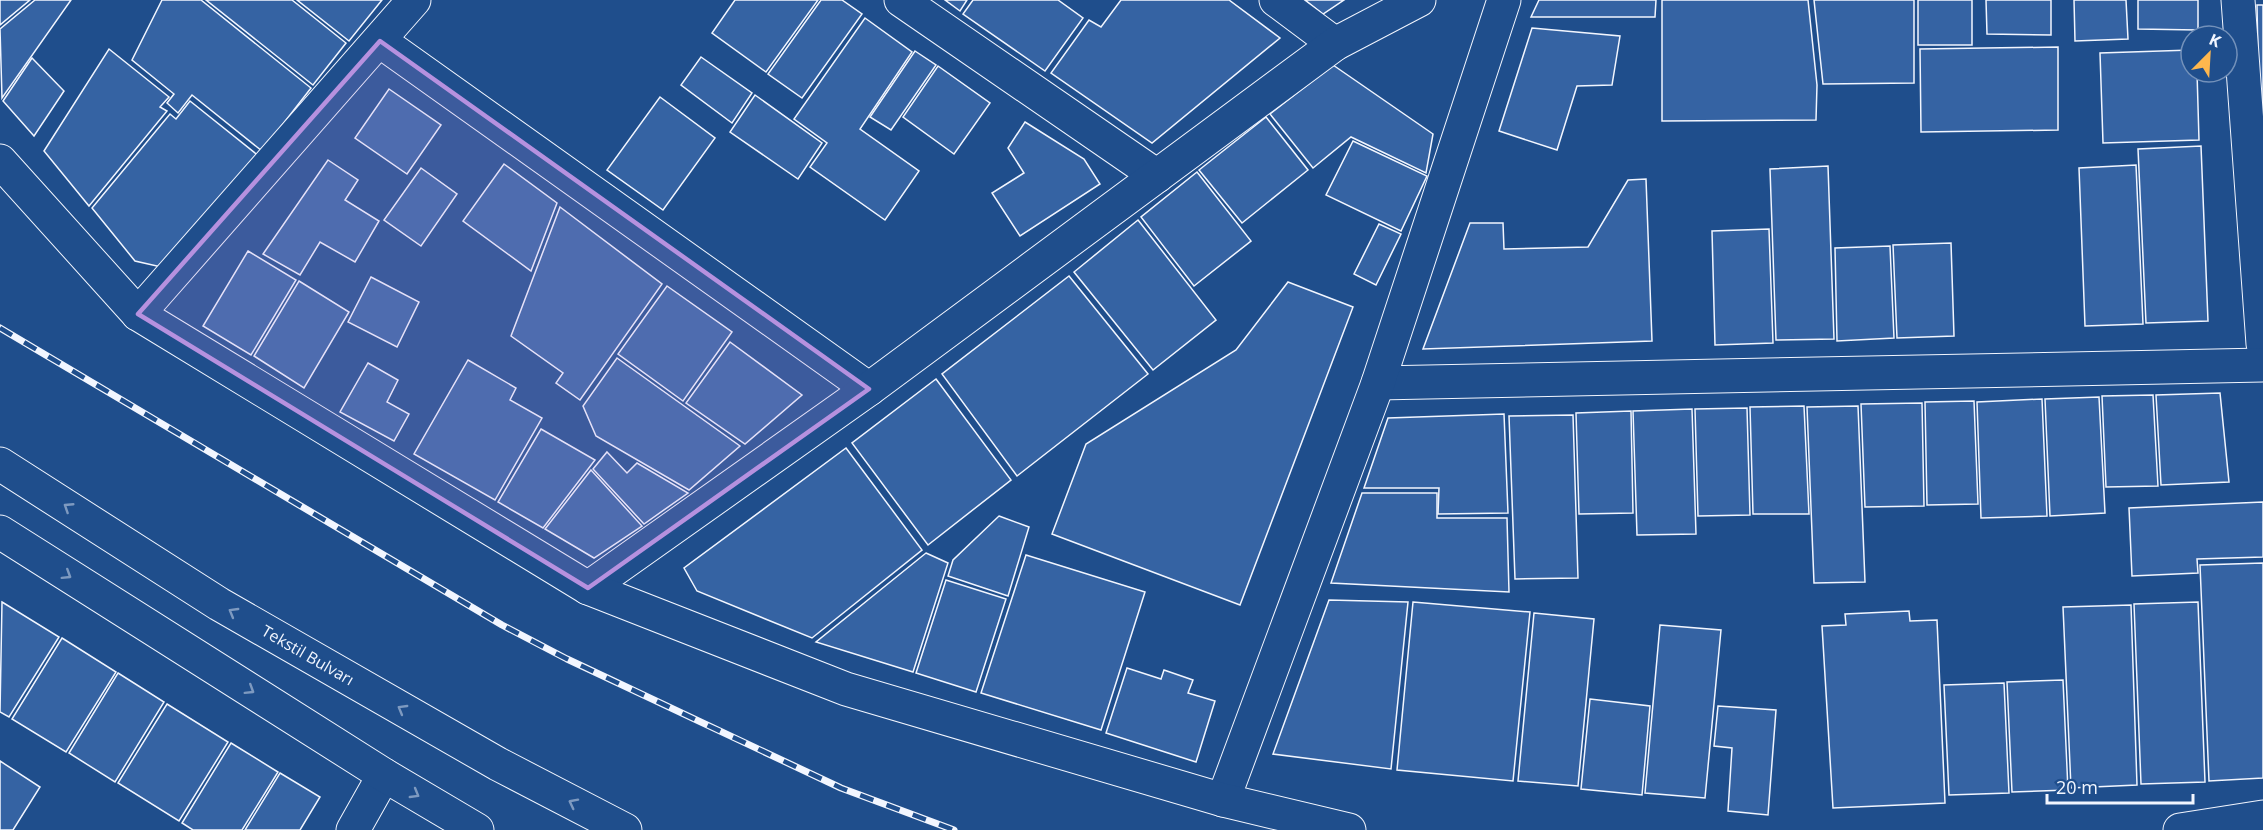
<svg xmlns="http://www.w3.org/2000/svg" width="2263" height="830" font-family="'Open Sans',sans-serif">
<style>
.building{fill:#3563a3;stroke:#f2f6ff;stroke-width:1.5}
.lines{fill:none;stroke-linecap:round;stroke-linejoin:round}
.street-casing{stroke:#f2f6ff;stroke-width:35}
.secondary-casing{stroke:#f2f6ff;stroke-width:35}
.street{stroke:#1f4e8c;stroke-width:33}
.secondary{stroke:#1f4e8c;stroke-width:33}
.rail-casing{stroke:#f2f6ff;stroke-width:7}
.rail{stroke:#1f4e8c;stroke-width:4.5;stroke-dasharray:14;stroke-linecap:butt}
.oneway{stroke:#7e9ac0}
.marked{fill:#b691df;fill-opacity:0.2;stroke:#b691df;stroke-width:4.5;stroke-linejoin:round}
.labels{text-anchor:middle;stroke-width:4.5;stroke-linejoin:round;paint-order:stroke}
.street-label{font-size:16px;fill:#f2f6ff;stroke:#1f4e8c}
</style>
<rect width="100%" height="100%" fill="#1f4e8c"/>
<g class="building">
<path d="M0 0H30L0 25Z"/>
<path d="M35 0H71L2 98 0 29Z"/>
<path d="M162 0H201L311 88 262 151 192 95 178 113 167 103 174 94 132 60Z"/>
<path d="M206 0H292L346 43 313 85Z"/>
<path d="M297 0H382L349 41Z"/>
<path d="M735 0H818L766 72 712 33Z"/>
<path d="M821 0H842L862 14 802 98 768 74Z"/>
<path d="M945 0H967L960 11Z"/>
<path d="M973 0H1058L1083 18 1045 71 963 14Z"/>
<path d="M1121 0H1229L1280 38 1152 143 1051 73 1089 20 1101 27Z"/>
<path d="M1305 0H1344L1323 14Z"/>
<path d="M1539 0H1656L1655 17H1531Z"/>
<path d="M1662 0H1808L1817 85 1816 120 1662 121Z"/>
<path d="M1814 0H1914V83L1823 84Z"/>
<rect x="1918" y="0" width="54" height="45"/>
<path d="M1986 0H2051V35L1987 34Z"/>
<path d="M2074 0H2126L2128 39 2075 41Z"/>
<path d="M2138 0H2198V30L2138 29Z"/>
<path d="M2257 5H2263V166H2260Z"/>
<path d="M865 18 912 52 860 129 919 171 885 220 810 167 827 143 794 119Z"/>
<path d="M1532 28 1620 36 1612 85 1577 86 1557 150 1499 131Z"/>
<path d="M2058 47V130L1921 132 1920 49Z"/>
<path d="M109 49 169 97 160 107 167 111 89 206 44 151Z"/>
<path d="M2191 50V72H2197L2199 140 2103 143 2100 53Z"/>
<path d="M915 51 936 65 891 130 870 117Z"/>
<path d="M701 57 752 93 732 123 681 85Z"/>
<path d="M32 58 64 91 34 136 3 101Z"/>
<path d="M1333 65 1433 134 1426 173 1351 137 1313 168 1270 114Z"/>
<path d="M938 66 990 103 954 154 903 117Z"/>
<path d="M389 89 441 125 407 174 355 138Z"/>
<path d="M755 95 822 143 798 179 730 132Z"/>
<path d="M660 97 715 138 663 210 607 170Z"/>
<path d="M190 101 260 157 170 269 135 261 92 208 170 114 176 119Z"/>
<path d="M1266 117 1308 170 1242 223 1199 170Z"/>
<path d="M1025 122 1084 159 1100 184 1020 236 992 193 1024 173 1008 148Z"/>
<path d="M1353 141 1427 176 1401 231 1326 195Z"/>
<path d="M2201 146 2208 321 2146 323 2138 149Z"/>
<path d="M328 160 358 180 345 200 379 221 355 262 320 242 300 275 263 254Z"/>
<path d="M504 164 557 203 531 271 463 221Z"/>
<path d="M2136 165 2143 324 2085 326 2079 168Z"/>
<path d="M1828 166 1834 339 1776 340 1770 169Z"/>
<path d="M421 168 457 194 421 246 384 220Z"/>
<path d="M1197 172 1251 241 1194 286 1141 217Z"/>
<path d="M1646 179 1652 341 1423 349 1470 223H1503L1504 249 1588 247 1628 180Z"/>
<path d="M560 207 662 284 580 400 556 383 563 373 511 336Z"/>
<path d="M1138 220 1216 320 1153 370 1074 272Z"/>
<path d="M1379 224 1401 234 1376 285 1354 274Z"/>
<path d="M1769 229 1773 343 1715 345 1712 231Z"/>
<path d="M1951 243 1954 336 1897 338 1893 245Z"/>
<path d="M1890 246 1894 338 1837 341 1835 248Z"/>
<path d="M248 251 296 280 251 355 203 326Z"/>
<path d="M1069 276 1148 374 1017 476 942 374Z"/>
<path d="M371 277 419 302 397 347 348 322Z"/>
<path d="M299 281 349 312 304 388 254 356Z"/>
<path d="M1288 282 1353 307 1240 605 1052 534 1086 444 1236 350Z"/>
<path d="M667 286 732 332 683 401 618 354Z"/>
<path d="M730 342 802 395 745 444 686 403Z"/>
<path d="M617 358 740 446 689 490 596 436 583 406Z"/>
<path d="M468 360 516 388 510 400 542 418 495 500 414 454Z"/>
<path d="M368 363 398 380 387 402 409 414 394 441 340 412Z"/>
<path d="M936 379 1011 480 928 545 852 443Z"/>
<path d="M2220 393 2229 482 2161 485 2156 395Z"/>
<path d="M2153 395 2158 486 2106 487 2102 396Z"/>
<path d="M2099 397 2105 513 2050 516 2045 399Z"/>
<path d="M2042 399 2047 516 1981 518 1977 402Z"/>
<path d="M1974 401 1978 504 1927 505 1925 402Z"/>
<path d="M1922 403 1924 506 1865 507 1861 404Z"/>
<path d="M1804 406 1809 514H1753L1750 407Z"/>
<path d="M1858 406 1865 582 1814 583 1807 407Z"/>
<path d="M1747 408 1750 515 1698 516 1695 409Z"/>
<path d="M1692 409 1696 534 1637 535 1633 411Z"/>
<path d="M1631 411 1633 513 1579 514 1576 413Z"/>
<path d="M1504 414 1508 513 1438 514 1439 488H1364L1388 418Z"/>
<path d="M1573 415 1578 578 1515 579 1509 416Z"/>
<path d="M541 429 595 460 543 528 498 502Z"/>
<path d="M846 448 922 550 812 638 697 591 684 568Z"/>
<path d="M607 452 627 473 637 463 688 493 644 524 593 469Z"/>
<path d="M591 470 642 526 594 558 545 529Z"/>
<path d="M1362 493H1437V518H1507L1509 592 1331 583Z"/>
<path d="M2263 502V557L2197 559 2198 573 2132 576 2129 508Z"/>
<path d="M999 516 1029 527 1008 596 948 576 953 560Z"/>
<path d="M926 553 948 563 913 672 816 642Z"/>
<path d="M1026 555 1145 592 1101 730 981 693Z"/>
<path d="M2263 563V778L2209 781 2200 565Z"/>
<path d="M946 580 1006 599 976 692 916 673Z"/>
<path d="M1329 600 1408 602 1391 769 1273 754Z"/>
<path d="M2 602 59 637 9 717 0 712Z"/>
<path d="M1413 602 1530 612 1513 781 1397 770Z"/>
<path d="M2198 602 2205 782 2141 784 2134 604Z"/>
<path d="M2131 605 2137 785 2071 788 2063 607Z"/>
<path d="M1909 611 1910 621 1937 620 1945 803 1833 808 1822 626 1846 625 1845 614Z"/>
<path d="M1534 613 1594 619 1578 786 1518 781Z"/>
<path d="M1660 625 1721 630 1705 798 1645 793Z"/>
<path d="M62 638 116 672 66 752 12 719Z"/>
<path d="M1127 668 1161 679 1164 670 1193 680 1188 693 1215 701 1196 762 1106 733Z"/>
<path d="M118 673 164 702 115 782 69 753Z"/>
<path d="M2063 680 2068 790 2012 792 2007 682Z"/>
<path d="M2004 683 2009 793 1949 795 1944 685Z"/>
<path d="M1590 699 1650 706 1642 795 1581 789Z"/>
<path d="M167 704 228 742 179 821 118 783Z"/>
<path d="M1718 706 1776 710 1768 815 1728 811 1732 748 1714 746Z"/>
<path d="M231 743 278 772 242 830H193L182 823Z"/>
<path d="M0 761 40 787 13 830H0Z"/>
<path d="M280 773 320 797 300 830H245Z"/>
</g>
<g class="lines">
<g class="street-casing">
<g id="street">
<path d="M901 0 1157 176"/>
<path d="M1276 0 1335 44"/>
<path d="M2238 0 2263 344"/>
<path d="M380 41 869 389"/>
<path d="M138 314 414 0"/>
<path d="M1378 383 2263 365"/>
<path d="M588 588 869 389 1335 44 1419 0"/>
<path d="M1223 800 1378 383 1504 0"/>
<path d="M353 830 384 775"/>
</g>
</g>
<g class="secondary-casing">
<g id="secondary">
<path d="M0 161 138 314 588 588 846 689 1223 800 1349 830"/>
<path d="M0 464 219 604 498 764 625 830"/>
<path d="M0 532 384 775 477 830"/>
<path d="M2180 830 2263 817"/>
</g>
</g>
<use href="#street" class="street"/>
<use href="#secondary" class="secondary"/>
<g class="rail-casing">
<path id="rail" d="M0 328 502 625 567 659 841 788 954 830"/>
</g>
<use href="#rail" class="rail"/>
</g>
<defs><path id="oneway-chevron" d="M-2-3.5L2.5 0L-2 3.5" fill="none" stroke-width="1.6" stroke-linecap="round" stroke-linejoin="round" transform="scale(1.5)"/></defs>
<g class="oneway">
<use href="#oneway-chevron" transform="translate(68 507) rotate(-147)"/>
<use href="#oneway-chevron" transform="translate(67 575) rotate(32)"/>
<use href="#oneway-chevron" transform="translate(233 612) rotate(-150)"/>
<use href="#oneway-chevron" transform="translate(250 690) rotate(32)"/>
<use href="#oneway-chevron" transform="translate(402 709) rotate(-150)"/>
<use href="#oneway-chevron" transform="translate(415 794) rotate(30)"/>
<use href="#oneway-chevron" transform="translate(573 803) rotate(-153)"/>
</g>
<path class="marked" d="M380 41 869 389 588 588 138 314Z"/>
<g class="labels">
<g class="street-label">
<text transform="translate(308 655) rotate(30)" y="6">Tekstil Bulvarı</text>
</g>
</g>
<g transform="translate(2209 54) rotate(24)"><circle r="28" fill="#1f4e8c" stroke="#7391ba" stroke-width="1.5"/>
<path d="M0-4.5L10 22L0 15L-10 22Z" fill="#ffb74d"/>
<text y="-9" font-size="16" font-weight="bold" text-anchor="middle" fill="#f2f6ff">K</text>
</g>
<path d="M2047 794v9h146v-9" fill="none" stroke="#f2f6ff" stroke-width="3"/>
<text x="2056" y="794" font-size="18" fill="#f2f6ff" stroke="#1f4e8c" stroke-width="4.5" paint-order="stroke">20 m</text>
</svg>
